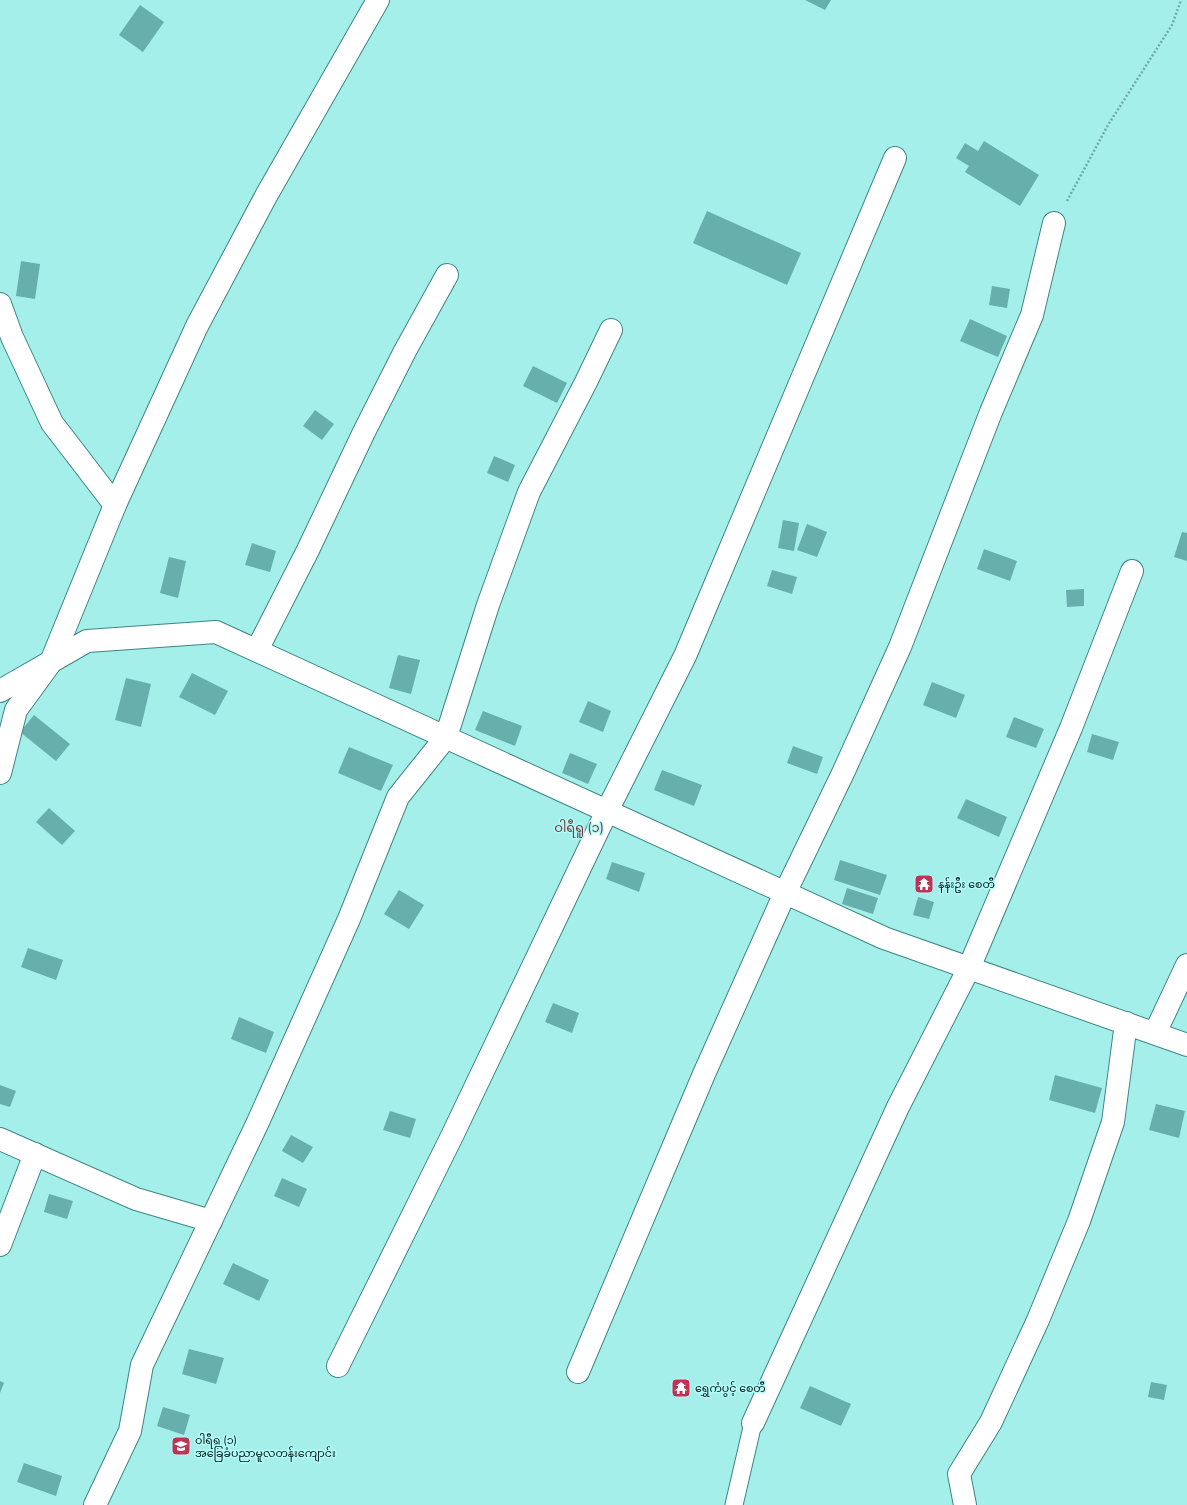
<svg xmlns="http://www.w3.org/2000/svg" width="1187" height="1505" font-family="'Nunito Sans','Noto Sans Myanmar',sans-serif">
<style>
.building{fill:#67afac}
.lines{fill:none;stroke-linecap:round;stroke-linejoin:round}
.service-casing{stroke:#3c8683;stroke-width:19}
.minor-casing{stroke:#3c8683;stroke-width:24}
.path{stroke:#70a9a6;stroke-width:2.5;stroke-dasharray:2 2;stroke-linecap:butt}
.service{stroke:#fff;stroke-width:17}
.minor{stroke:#fff;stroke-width:22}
.labels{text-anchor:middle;stroke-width:3;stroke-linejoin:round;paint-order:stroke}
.poi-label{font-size:11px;fill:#001413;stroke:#b2fcf8;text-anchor:start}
.quarter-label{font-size:13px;fill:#7e3642;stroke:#b2fcf8}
</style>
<rect width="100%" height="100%" fill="#a5efeb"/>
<g class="building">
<path d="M805 0H831L825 10Z"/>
<path d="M140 5 164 22 143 52 119 35Z"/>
<path d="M984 141 1039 175 1020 206 965 172 969 166 956 158 965 143 978 151Z"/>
<path d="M707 211 801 253 787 285 693 243Z"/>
<path d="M21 261 40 264 35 299 16 296Z"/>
<path d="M992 286 1010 289 1007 308 989 305Z"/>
<path d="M970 319 1007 336 998 357 960 341Z"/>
<path d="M533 366 567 383 557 403 523 386Z"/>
<path d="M315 410 334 424 322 440 303 426Z"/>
<path d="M494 456 515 465 508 482 487 473Z"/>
<path d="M783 520 799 523 794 551 778 548Z"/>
<path d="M807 524 827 532 817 557 797 550Z"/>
<path d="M1182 532 1187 533V561L1174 557Z"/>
<path d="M252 543 276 551 270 572 245 565Z"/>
<path d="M984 549 1017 561 1010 581 977 569Z"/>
<path d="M169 557 186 561 178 598 160 593Z"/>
<path d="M772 570 797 577 792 594 767 586Z"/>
<path d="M1084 589V606L1067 607 1066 590Z"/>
<path d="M398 655 420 660 411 694 389 688Z"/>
<path d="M192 673 228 691 215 715 179 697Z"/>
<path d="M126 678 151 684 141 727 115 720Z"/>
<path d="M932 682 965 695 956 718 923 705Z"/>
<path d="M588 701 611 711 603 732 579 722Z"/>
<path d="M483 711 522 726 515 746 475 730Z"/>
<path d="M34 715 70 744 56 761 20 732Z"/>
<path d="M1014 717 1044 729 1036 748 1006 737Z"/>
<path d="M1092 734 1119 742 1113 760 1087 752Z"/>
<path d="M793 746 823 757 817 774 787 763Z"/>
<path d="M349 747 393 765 381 791 338 773Z"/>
<path d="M570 753 597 764 588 784 562 773Z"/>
<path d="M662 770 702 785 694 806 654 790Z"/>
<path d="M966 799 1007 817 999 837 957 818Z"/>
<path d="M49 808 75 831 62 845 36 822Z"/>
<path d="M840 860 887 875 880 895 834 880Z"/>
<path d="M612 862 645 873 639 892 606 879Z"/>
<path d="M847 888 878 898 873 914 842 904Z"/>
<path d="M399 890 424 905 409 929 384 914Z"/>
<path d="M918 897 934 902 929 919 913 915Z"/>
<path d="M28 948 63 960 56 980 21 967Z"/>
<path d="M553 1003 579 1013 572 1033 545 1022Z"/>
<path d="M239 1017 274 1032 266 1053 231 1039Z"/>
<path d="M1055 1075 1102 1088 1095 1113 1049 1100Z"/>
<path d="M0 1085 16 1091 10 1107 0 1104Z"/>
<path d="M1156 1104 1185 1111 1179 1138 1149 1130Z"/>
<path d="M390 1111 416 1119 410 1138 383 1130Z"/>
<path d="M291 1135 313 1147 303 1163 282 1151Z"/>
<path d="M282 1178 307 1189 299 1207 274 1196Z"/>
<path d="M49 1194 73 1201 67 1219 44 1212Z"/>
<path d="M233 1263 269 1280 259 1301 223 1284Z"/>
<path d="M189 1349 224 1358 216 1384 182 1374Z"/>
<path d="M0 1381 4 1383 0 1393Z"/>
<path d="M1151 1382 1167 1385 1164 1400 1148 1397Z"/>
<path d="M810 1386 851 1404 841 1426 800 1408Z"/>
<path d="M163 1407 190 1415 184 1435 157 1426Z"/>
<path d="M24 1463 62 1476 56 1496 17 1482Z"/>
</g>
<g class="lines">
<g class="service-casing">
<path id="service" d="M734 1505 753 1423"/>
</g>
<g class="minor-casing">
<g id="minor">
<path d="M0 304 12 337 52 423 115 505"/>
<path d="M257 650 308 550 364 432 405 351 447 275"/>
<path d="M0 691 87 641 216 632 884 938 1187 1045"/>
<path d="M0 773 16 710 51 662 115 505 197 326 266 196 378 0"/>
<path d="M1155 1033 1187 965"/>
<path d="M0 1139 136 1199 211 1221"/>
<path d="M0 1245 35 1154"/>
<path d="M338 1366 452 1136 607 811 685 656 895 158"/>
<path d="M578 1372 704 1074 785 893 843 773 900 647 991 412 1032 315 1054 223"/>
<path d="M753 1423 898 1107 969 968 1071 728 1132 571"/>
<path d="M95 1505 130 1431 142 1365 258 1122 349 919 398 797 446 737 488 605 529 492 586 382 611 330"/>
<path d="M965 1505 959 1474 991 1422 1038 1320 1079 1221 1113 1122 1126 1023"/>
</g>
</g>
<path class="path" d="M1067 201 1108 125 1172 25 1181 0"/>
<use href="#service" class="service"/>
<use href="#minor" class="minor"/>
</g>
<defs>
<g id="temple-square" transform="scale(1)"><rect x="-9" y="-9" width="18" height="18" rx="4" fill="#c23255" stroke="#b2fcf8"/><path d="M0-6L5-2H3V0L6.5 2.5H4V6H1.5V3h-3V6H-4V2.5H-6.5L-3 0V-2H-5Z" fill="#fff"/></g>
<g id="school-square" transform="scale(1)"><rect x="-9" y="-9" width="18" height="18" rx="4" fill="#c23255" stroke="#b2fcf8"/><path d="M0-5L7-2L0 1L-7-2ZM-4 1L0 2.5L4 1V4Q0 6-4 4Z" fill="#fff"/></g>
</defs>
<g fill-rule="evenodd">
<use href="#temple-square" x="924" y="884"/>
<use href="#temple-square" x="681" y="1388"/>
<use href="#school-square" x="181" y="1446"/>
</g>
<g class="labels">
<g class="poi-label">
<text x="938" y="888">နန်းဦး စေတီ</text>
<text x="695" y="1392">ရွှေကံပွင့် စေတီ</text>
<text x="195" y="1444">ဝါရီရူ (၁)<tspan x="195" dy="13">အခြေခံပညာမူလတန်းကျောင်း</tspan></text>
</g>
<g class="quarter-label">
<text x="579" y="832">ဝါရီရူ (၁)</text>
</g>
</g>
</svg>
